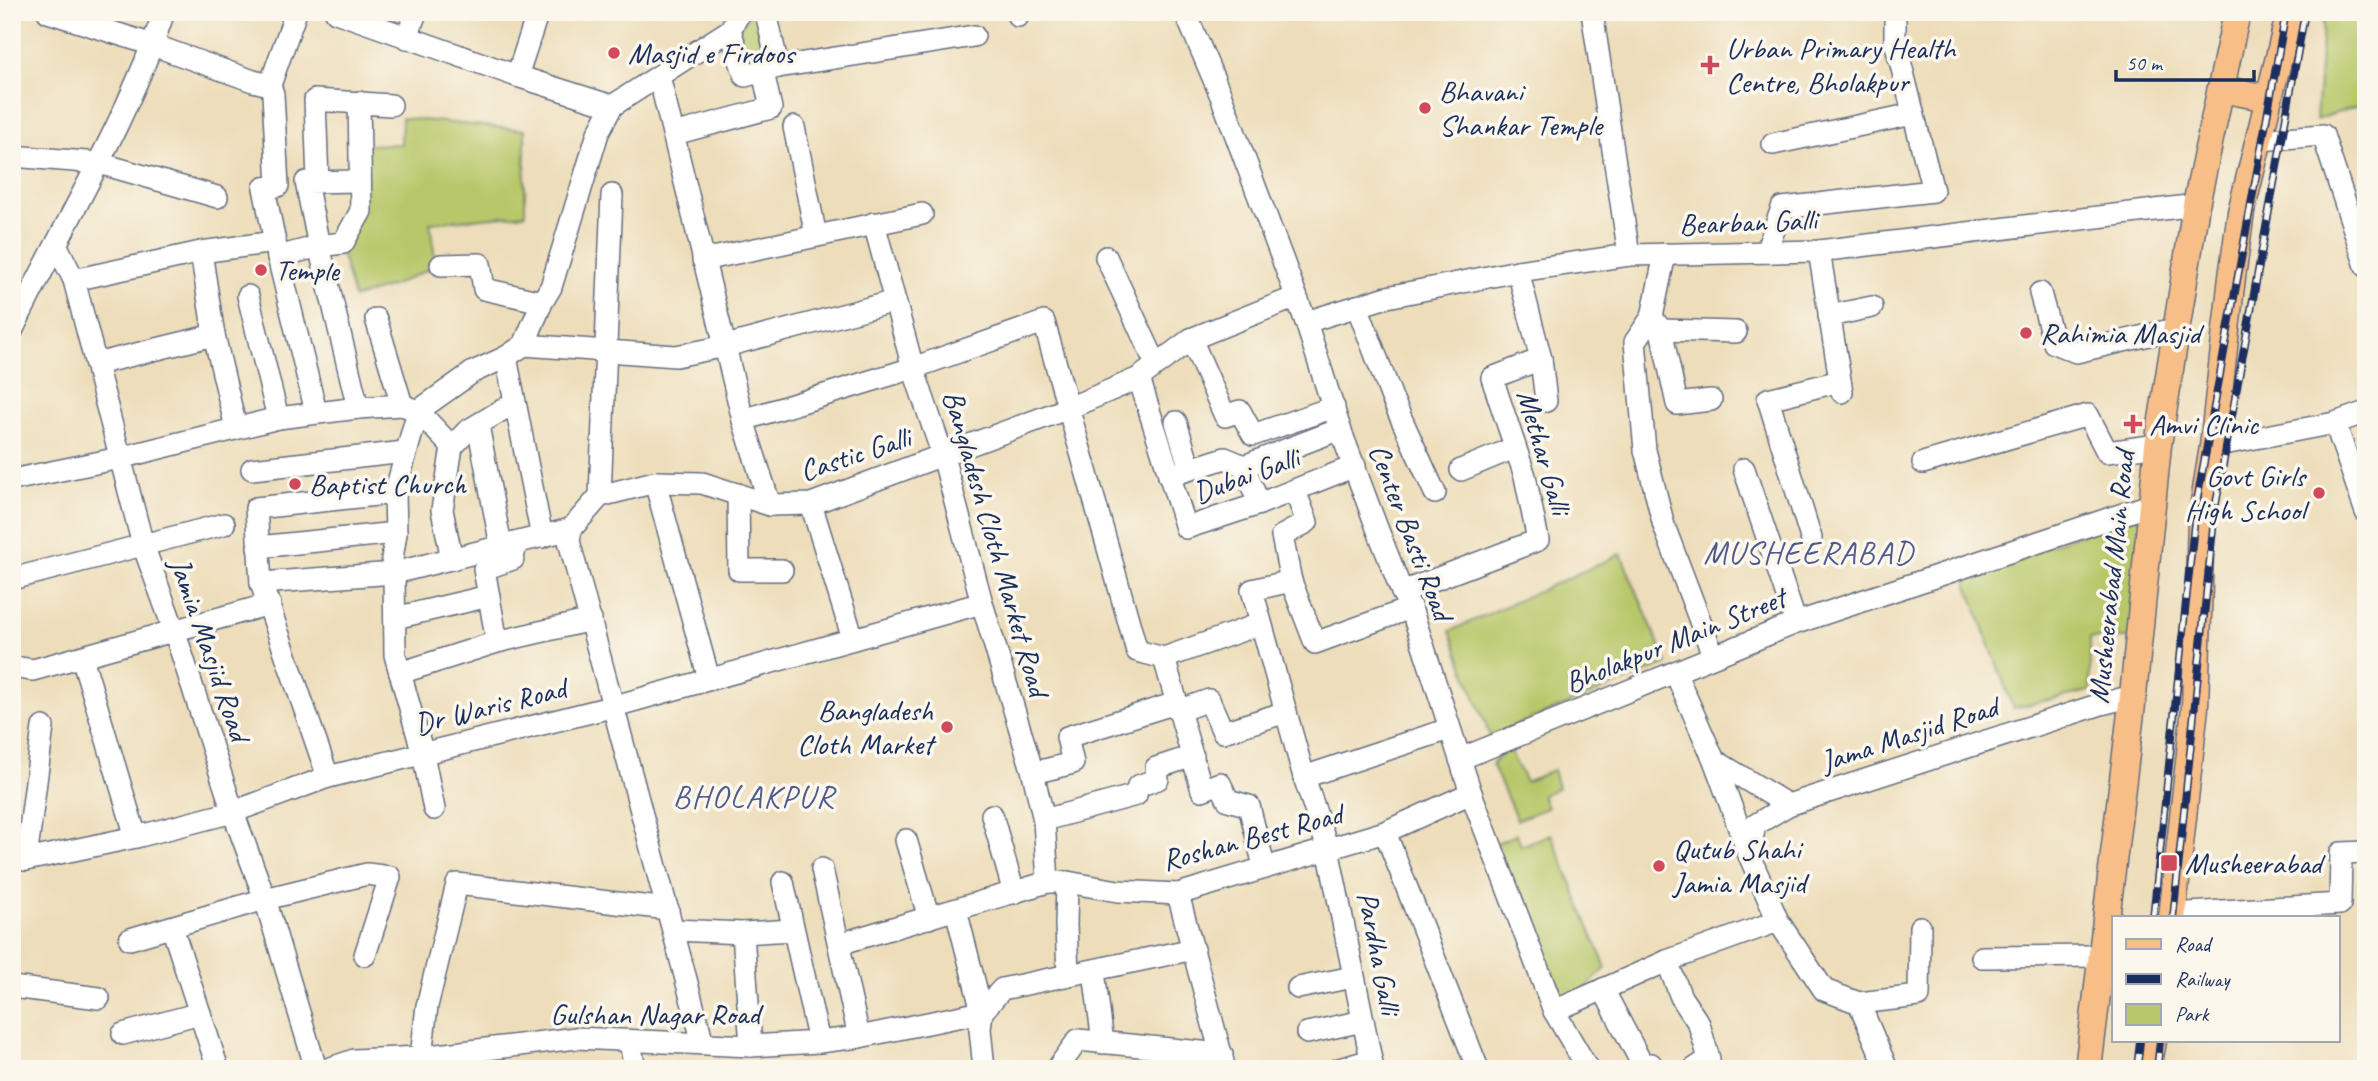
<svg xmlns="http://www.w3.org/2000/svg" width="2378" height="1081" font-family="Caveat,sans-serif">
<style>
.green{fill:#b8c769;stroke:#6a7b64;stroke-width:2}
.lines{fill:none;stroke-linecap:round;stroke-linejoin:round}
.minor-casing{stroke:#646c7e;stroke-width:24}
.major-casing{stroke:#646c7e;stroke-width:29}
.minor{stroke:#fff;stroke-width:21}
.major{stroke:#f7be88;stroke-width:26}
.rail-casing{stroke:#1b2f5e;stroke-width:8}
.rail{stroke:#fbf7ec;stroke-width:5;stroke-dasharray:16;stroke-linecap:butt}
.poi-dot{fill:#d1495b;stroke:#fbf7ec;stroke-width:2.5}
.labels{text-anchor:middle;stroke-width:7;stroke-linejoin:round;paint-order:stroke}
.poi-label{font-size:30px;fill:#1b2f5e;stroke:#fbf7ec;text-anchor:start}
.street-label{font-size:30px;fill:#1b2f5e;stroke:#fbf7ec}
.neighbourhood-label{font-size:32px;letter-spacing:2px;fill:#505a8d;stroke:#fbf7ec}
</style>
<rect width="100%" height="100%" fill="#fbf7ec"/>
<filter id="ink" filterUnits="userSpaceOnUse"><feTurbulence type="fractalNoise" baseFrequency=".0143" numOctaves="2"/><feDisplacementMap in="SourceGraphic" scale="14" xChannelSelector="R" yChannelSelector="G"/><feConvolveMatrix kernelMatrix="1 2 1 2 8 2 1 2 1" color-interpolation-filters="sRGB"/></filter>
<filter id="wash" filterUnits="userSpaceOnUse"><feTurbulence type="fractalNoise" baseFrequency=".00686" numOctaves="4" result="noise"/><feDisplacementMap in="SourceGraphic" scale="28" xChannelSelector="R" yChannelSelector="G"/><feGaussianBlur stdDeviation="1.57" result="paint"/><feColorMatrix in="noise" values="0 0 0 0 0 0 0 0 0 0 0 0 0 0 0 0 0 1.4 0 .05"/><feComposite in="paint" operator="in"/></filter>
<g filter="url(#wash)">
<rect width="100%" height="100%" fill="#edddba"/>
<g class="green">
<path d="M752 12H757L769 66 746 71 735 31Z"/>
<path d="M2324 12H2366V103L2316 120Z"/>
<path d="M402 118 525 130V214L430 223 436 266 394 285 354 298 340 249 367 145 401 144Z"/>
<path d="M2133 516 2153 522 2146 638H2090V691L2013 708 1964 575Z"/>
<path d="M1621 554 1667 664 1490 736 1450 631Z"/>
<path d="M1508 747 1526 782 1553 770 1558 788 1542 795 1547 808 1517 820 1492 764Z"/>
<path d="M1517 834 1521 846 1551 834 1606 968 1586 988 1563 998 1494 844Z"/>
</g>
</g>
<g filter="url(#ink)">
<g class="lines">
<g class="minor-casing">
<g id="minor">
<path d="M48 12 153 45 253 81 270 85 296 12"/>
<path d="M336 12 517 76 612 106"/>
<path d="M766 12 778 67"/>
<path d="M1018 12V16"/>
<path d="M1185 12 1221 96 1306 322 1340 429 1377 528 1402 592 1411 608 1471 793 1554 1011 1588 1069"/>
<path d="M1592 12 1629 255"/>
<path d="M730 30 745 76 778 67 974 36"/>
<path d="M407 38 416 12"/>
<path d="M517 76 538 12"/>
<path d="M659 76 743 420 770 505"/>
<path d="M270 85 273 94 278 186 264 188 278 257 316 412"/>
<path d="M794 127 816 236"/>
<path d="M674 134 771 108 763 72"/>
<path d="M2259 140 2323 135 2366 266"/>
<path d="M1773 144 1913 114"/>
<path d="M12 156 99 163 217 197"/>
<path d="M318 182 315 100 391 105"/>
<path d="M874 223 913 368 943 456 982 603 1033 773 1044 820 1048 882"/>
<path d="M57 246 74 280 143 545 174 630 233 812 265 899 316 1069"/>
<path d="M1819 251 1842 392"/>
<path d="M201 252 214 335 236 428"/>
<path d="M1766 252 1782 208 1933 191 1895 41V12"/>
<path d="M1665 254 1652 317 1635 342 1645 450 1664 526 1713 655"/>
<path d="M278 257 319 246 343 243 361 211 359 102"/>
<path d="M1106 257 1156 364"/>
<path d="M703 260 922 214"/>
<path d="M441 265 480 264 484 289 542 302"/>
<path d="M74 280 201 252 274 242"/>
<path d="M2040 293 2054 343 2076 352 2179 328"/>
<path d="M248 296 278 418"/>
<path d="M1357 306 1392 398 1435 493"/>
<path d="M1829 316 1872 307"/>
<path d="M1652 317 1661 330 1677 404 1711 400"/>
<path d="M376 319 402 405"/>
<path d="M1306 322 1387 297 1518 271 1629 255 1819 251 2196 205"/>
<path d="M1661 330 1736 332"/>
<path d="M12 331C63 225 126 124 164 12"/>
<path d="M1191 339 1225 416 1240 411 1253 435 1334 407"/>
<path d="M524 345 676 356 726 346 895 301"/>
<path d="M506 357 542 537"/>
<path d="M1541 359 1546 401"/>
<path d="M96 364 214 335"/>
<path d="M1139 378 1186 528 1259 504 1355 466"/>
<path d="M358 408 319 246 306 182 360 181"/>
<path d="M743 420 913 368 1044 322 1137 651 1164 658 1260 624"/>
<path d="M1176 422 1190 469"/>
<path d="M2335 423 2366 512"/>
<path d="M478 425 501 546"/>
<path d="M2213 446 2335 423 2366 412"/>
<path d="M1923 463 2088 415 2107 452 2158 445"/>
<path d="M1244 466 1340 429"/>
<path d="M252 469 405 452"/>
<path d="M1744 469 1796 623"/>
<path d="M1461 470 1514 448"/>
<path d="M1169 476 1225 458 1244 466 1259 504"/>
<path d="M12 480 120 458 278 418 358 408 402 405 418 411 452 447"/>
<path d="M655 482 709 679"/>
<path d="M1295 491 1307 522 1282 536 1291 581 1315 643 1411 608"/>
<path d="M738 494 739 570H782"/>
<path d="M600 496 612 195"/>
<path d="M811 504 853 639"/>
<path d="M1811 538 1768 399 1840 381"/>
<path d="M258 547 396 533"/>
<path d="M452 559 442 510 452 447 467 431 514 403"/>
<path d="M12 579 224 524"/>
<path d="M1291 581 1252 590 1304 777 1328 849 1373 1069"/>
<path d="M261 583 394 573 571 529"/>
<path d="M1402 592 1538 540 1525 476 1492 378 1541 359 1518 271"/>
<path d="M395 618 489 596"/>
<path d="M497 642 484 569 513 559 516 543"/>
<path d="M82 657 136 837"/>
<path d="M1164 658 1202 790 1220 783 1228 800 1249 806 1264 866"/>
<path d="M12 667 33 670 270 604"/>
<path d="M1675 672 1714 760 1749 855"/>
<path d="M400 673 497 642 591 620"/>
<path d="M1178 711 1209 700 1223 732 1286 712"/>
<path d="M1460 759 1796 623 2153 504"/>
<path d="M1714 760 1788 805 2101 704 2133 696"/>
<path d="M1033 773 1073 763 1067 737 1176 703"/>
<path d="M328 777 261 583 256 508 395 493"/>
<path d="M1304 777 1449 729"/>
<path d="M1788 805 1755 825 1749 855 1778 921 1824 990 1859 1003 1887 1069"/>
<path d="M434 809 423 754 395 655 394 573 392 559 396 533 395 493 418 411 473 372 506 357 524 345 542 302 551 287 598 133 612 106 730 30 740 12"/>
<path d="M992 815 1014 893"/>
<path d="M1044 820 1136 795 1138 786 1158 779 1156 768 1193 756"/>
<path d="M1385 832 1478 1069"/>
<path d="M906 840 929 918"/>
<path d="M12 858 26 860 136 837 233 812 328 777 615 706 982 603"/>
<path d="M26 860 43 727"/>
<path d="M822 869 859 1037"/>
<path d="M783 882 819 1042"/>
<path d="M1067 882 1066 925 1068 975"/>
<path d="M1178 894 1225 1069"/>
<path d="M2172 914 2340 904 2341 853 2366 852"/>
<path d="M172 927 218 1069"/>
<path d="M674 930 743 933 793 930"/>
<path d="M743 933 751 1046"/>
<path d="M130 939 265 899 367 874 390 877 365 955"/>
<path d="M839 944 1048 882H1067L1118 891 1178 894 1385 832 1471 793"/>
<path d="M1982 957 2100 956"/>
<path d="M1667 961 1681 997 1699 1024 1709 1059 1694 1069"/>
<path d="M1094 971 1103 1043"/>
<path d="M12 987 99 998"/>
<path d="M1298 988 1353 977"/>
<path d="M1603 989 1642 1064H1651L1654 1069"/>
<path d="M1859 1003 1919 996 1920 927"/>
<path d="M1554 1011 1667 961 1778 921"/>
<path d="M1307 1033 1363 1021"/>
<path d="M123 1034 200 1013"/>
<path d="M630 1042 635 1069"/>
<path d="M703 1043 569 541 571 529 600 496 655 482 702 483 770 505 811 504 1069 408 1139 378 1191 339 1296 297"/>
<path d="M421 1057 427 1006 457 884 668 909"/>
<path d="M328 1069 354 1060 421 1057 576 1038 751 1046 819 1042 859 1037 982 1012 956 910"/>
<path d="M984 1069 980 1029 982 1012 1002 989 1194 949"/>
<path d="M1057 1069 1078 1040 1222 1054"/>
<path d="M1339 1069 1371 1060"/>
</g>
</g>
<g class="major-casing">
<g id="major">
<path d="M2221 89 2268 98"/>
<path d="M2172 918 2195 707 2201 521 2213 446 2232 277 2241 212 2290 12"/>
<path d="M2088 1069 2133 696 2158 445 2196 205 2237 12"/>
<path d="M2148 1069 2153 1041"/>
</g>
</g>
<use href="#minor" class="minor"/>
<use href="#major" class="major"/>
<g class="rail-casing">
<g id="rail">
<path d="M2153 918 2196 506 2286 12"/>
<path d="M2173 918 2215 509 2305 12"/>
<path d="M2137 1069 2140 1041"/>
<path d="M2157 1069 2160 1041"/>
</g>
</g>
<use href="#rail" class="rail"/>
</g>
</g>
<g class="poi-dot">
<circle cx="614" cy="53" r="7"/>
<path d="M1706.5 54.5h7v7h7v7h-7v7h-7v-7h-7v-7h7z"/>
<circle cx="1425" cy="108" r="7"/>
<circle cx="261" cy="270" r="7"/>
<circle cx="2026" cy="333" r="7"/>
<path d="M2129.5 413.5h7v7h7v7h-7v7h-7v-7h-7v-7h7z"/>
<circle cx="295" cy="484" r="7"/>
<circle cx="2319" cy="493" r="7"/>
<circle cx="947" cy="727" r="7"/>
<rect x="2160" y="854" width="18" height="18" rx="3.5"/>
<circle cx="1659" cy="866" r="7"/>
</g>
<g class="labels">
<g class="poi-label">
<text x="1726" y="58">Urban Primary Health<tspan x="1726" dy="34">Centre, Bholakpur</tspan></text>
<text x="628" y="63">Masjid e Firdoos</text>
<text x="1439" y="101">Bhavani<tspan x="1439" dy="34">Shankar Temple</tspan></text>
<text x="275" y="280">Temple</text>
<text x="2040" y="343">Rahimia Masjid</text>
<text x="2149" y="434">Amvi Clinic</text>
<text x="2305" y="486" text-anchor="end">Govt Girls<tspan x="2305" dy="34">High School</tspan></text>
<text x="309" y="494">Baptist Church</text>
<text x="933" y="720" text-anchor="end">Bangladesh<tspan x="933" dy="34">Cloth Market</tspan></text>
<text x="1673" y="859">Qutub Shahi<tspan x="1673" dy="34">Jamia Masjid</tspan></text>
<text x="2185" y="873">Musheerabad</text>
</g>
<g class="street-label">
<text transform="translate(1748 222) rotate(-2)" y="10">Bearban Galli</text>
<text transform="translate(1544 452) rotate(74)" y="10">Methar Galli</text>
<text transform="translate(855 454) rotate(-18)" y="10">Castic Galli</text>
<text transform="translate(1246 475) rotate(-20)" y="10">Dubai Galli</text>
<text transform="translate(1411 532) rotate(69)" y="10">Center Basti Road</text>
<text transform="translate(996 543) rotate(74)" y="10">Bangladesh Cloth Market Road</text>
<text transform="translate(2111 577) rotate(-84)" y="10">Musheerabad Main Road</text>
<text transform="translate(1675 640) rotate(-22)" y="10">Bholakpur Main Street</text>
<text transform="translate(210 649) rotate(71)" y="10">Jamia Masjid Road</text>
<text transform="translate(490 706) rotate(-14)" y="10">Dr Waris Road</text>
<text transform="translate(1909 734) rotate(-18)" y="10">Jama Masjid Road</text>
<text transform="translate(1252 837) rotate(-15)" y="10">Roshan Best Road</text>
<text transform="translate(1379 953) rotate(79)" y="10">Pardha Galli</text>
<text x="655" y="1024">Gulshan Nagar Road</text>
</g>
<g class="neighbourhood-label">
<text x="1809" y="563">MUSHEERABAD</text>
<text x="754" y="807">BHOLAKPUR</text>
</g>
</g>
<rect width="2378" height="1081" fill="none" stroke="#fbf7ec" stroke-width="42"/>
<rect x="2112" y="916" width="228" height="126" fill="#fbf7ec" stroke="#a1a7b3" stroke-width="2"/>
<rect x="2126" y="939" width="35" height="10" fill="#f7be88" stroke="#a1a7b3" stroke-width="2"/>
<text x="2175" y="951" font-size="21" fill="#1b2f5e">Road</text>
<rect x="2126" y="974" width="35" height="10" fill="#1b2f5e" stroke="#a1a7b3" stroke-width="2"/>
<text x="2175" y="986" font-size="21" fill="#1b2f5e">Railway</text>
<rect x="2126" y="1004" width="35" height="21" fill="#b8c769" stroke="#a1a7b3" stroke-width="2"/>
<text x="2175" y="1021" font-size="21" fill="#1b2f5e">Park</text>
<path d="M2116 70v10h138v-10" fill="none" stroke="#1b2f5e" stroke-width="3.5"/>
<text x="2126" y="70" font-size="21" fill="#1b2f5e" stroke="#fbf7ec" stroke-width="5" paint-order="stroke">50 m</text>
</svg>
